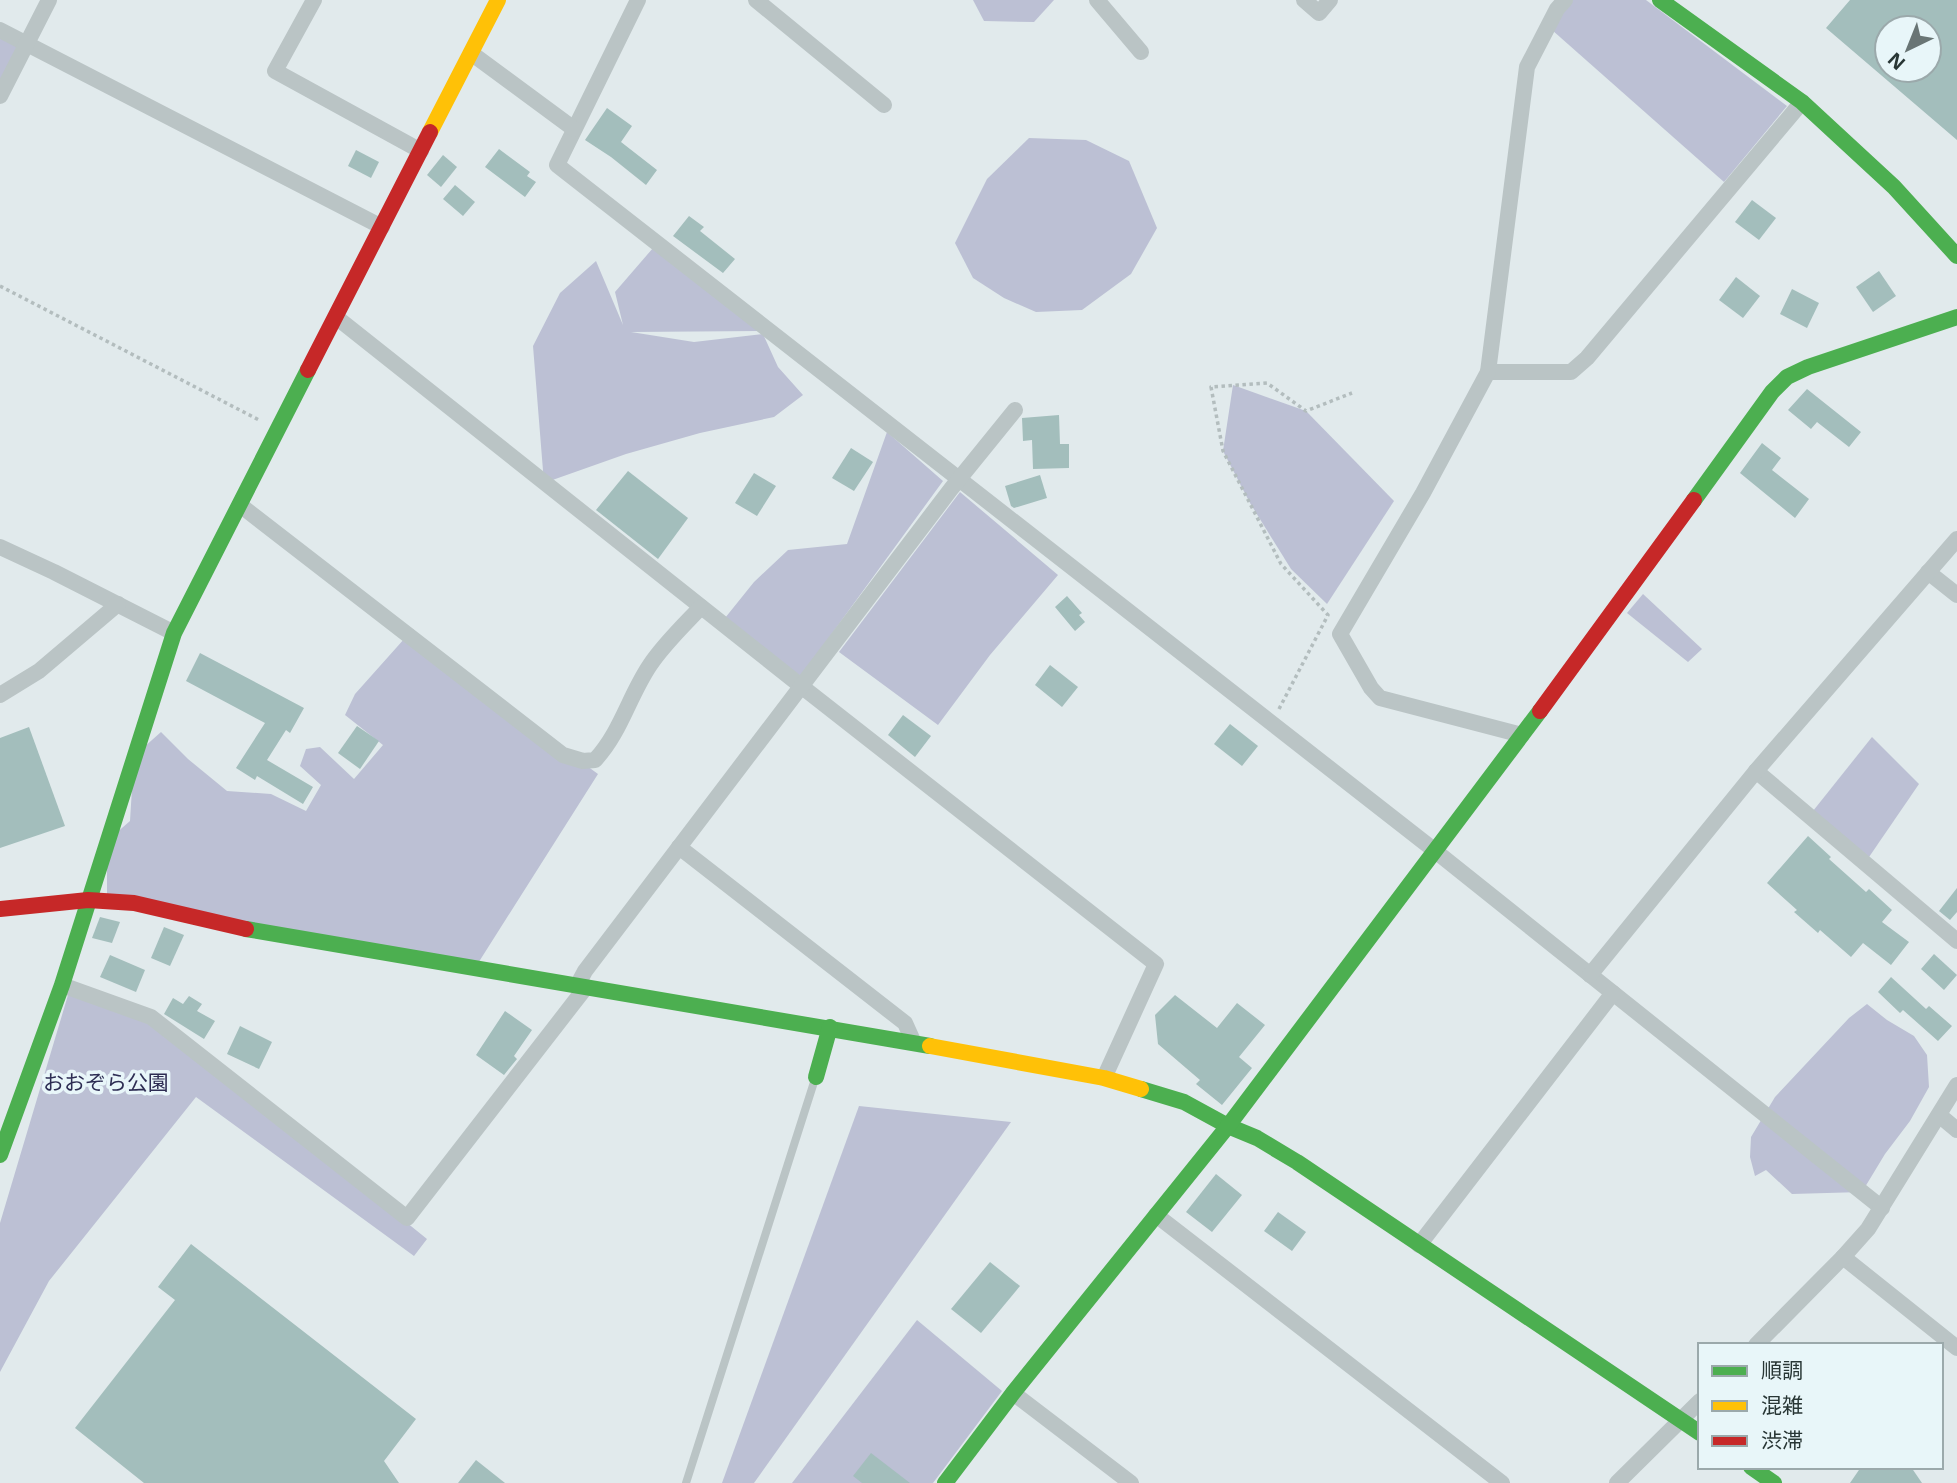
<svg xmlns="http://www.w3.org/2000/svg" width="1957" height="1483" font-family="'Noto Sans','Noto Sans JP',sans-serif">
<style>
.green{fill:#bcc0d4}
.building{fill:#a3bebc;fill-rule:evenodd}
.lines{fill:none;stroke-linecap:round;stroke-linejoin:round}
.path{stroke:#b3bdbe;stroke-width:3.5;stroke-dasharray:3.5 3.5;stroke-linecap:butt}
.lane{stroke:#bac4c5;stroke-width:8}
.street{stroke:#bac4c5;stroke-width:16}
.fast{stroke:#4caf50;stroke-width:16}
.slow{stroke:#ffc107;stroke-width:16}
.jam{stroke:#c62828;stroke-width:16}
.labels{text-anchor:middle;stroke-width:7;stroke-linejoin:round;paint-order:stroke}
.park-label{font-size:21px;fill:#2d2d53;stroke:#e8f6f9}
</style>
<rect width="100%" height="100%" fill="#e1eaec"/>
<g class="green">
<path d="M973 0H1054L1034 22 984 21Z"/>
<path d="M1566 0H1646L1787 106 1724 182 1552 30Z"/>
<path d="M0 30 28 42 0 96Z"/>
<path d="M1029 138 1086 140 1129 161 1157 228 1131 274 1082 310 1036 312 1004 298 973 278 955 243 987 179Z"/>
<path d="M653 248 760 331 631 332 694 342 763 334 778 367 803 395 774 417 700 433 626 454 544 483 533 346 560 293 596 261 623 325 615 292Z"/>
<path d="M1233 385 1306 411 1394 501 1327 604 1291 569 1250 503 1223 451Z"/>
<path d="M887 432 943 481 801 676 721 623 754 582 788 550 847 544Z"/>
<path d="M960 492 1058 575 990 655 938 725 839 652Z"/>
<path d="M1643 594 1702 649 1688 662 1627 613Z"/>
<path d="M413 629 441 660 598 774 475 968 107 901V841L130 821 134 756 161 732 188 759 227 791 271 794 306 811 321 785 300 766 306 749 320 747 354 779 383 745 345 715 355 694Z"/>
<path d="M1872 737 1919 784 1869 857 1813 811Z"/>
<path d="M68 995 161 1024 427 1239 414 1256 196 1097 49 1281 0 1372V1223Z"/>
<path d="M1867 1004 1887 1020 1914 1036 1927 1055 1929 1087 1910 1121 1885 1154 1862 1192 1792 1194 1766 1170 1755 1176 1750 1157 1751 1137 1775 1097 1849 1018Z"/>
<path d="M859 1106 1011 1122 754 1483H722Z"/>
<path d="M917 1320 1002 1391 933 1483H792Z"/>
</g>
<g class="building">
<path d="M1850 0H1957V140L1826 28ZM1887 28H1929V70H1887Z"/>
<path d="M607 108 632 126 621 142 657 170 646 185 611 157 585 140Z"/>
<path d="M499 149 530 172 527 176 536 182 525 197 485 167Z"/>
<path d="M356 150 379 162 371 178 348 166Z"/>
<path d="M443 155 457 167 441 187 427 175Z"/>
<path d="M455 185 475 202 463 216 443 199Z"/>
<path d="M1752 200 1776 218 1759 240 1735 222Z"/>
<path d="M689 216 704 227 700 231 735 259 723 273 673 236Z"/>
<path d="M1879 271 1896 296 1873 312 1856 287Z"/>
<path d="M1736 277 1760 296 1743 318 1719 300Z"/>
<path d="M1792 289 1819 303 1807 328 1780 314Z"/>
<path d="M1807 389 1861 432 1849 447 1817 422 1811 429 1788 410Z"/>
<path d="M1059 415 1060 444H1069V468L1033 469 1032 440 1023 441 1022 418Z"/>
<path d="M1762 443 1781 458 1772 470 1809 499 1795 518 1740 473Z"/>
<path d="M851 448 873 462 854 491 832 478Z"/>
<path d="M628 471 688 518 658 559 596 510Z"/>
<path d="M754 473 776 486 757 516 735 503Z"/>
<path d="M1040 475 1047 498 1014 508 1011 506 1005 486Z"/>
<path d="M1067 596 1082 613 1079 615 1085 622 1075 631 1055 607Z"/>
<path d="M200 653 304 708 290 733 286 730 267 760 313 787 303 804 257 776 255 780 236 768 265 723 186 681Z"/>
<path d="M1050 665 1078 687 1062 707 1035 685Z"/>
<path d="M903 715 931 736 915 757 888 735Z"/>
<path d="M1230 724 1258 746 1242 766 1214 744Z"/>
<path d="M357 726 379 741 360 769 338 753Z"/>
<path d="M29 727 65 826 0 848V738Z"/>
<path d="M1808 836 1831 857 1829 859 1866 892 1869 889 1892 910 1882 922 1909 942 1891 965 1863 943 1851 957 1820 930 1818 933 1794 912 1797 910 1767 883Z"/>
<path d="M1957 888V912L1950 920 1939 911Z"/>
<path d="M100 917 120 922 112 943 92 938Z"/>
<path d="M164 927 184 935 170 966 151 958Z"/>
<path d="M1934 954 1957 975 1944 990 1921 969Z"/>
<path d="M110 955 145 970 136 992 100 977Z"/>
<path d="M1891 977 1926 1009 1929 1006 1952 1026 1938 1041 1903 1010 1900 1013 1878 992Z"/>
<path d="M1175 995 1217 1028 1237 1003 1265 1025 1239 1057 1252 1068 1222 1105 1196 1084 1200 1080 1158 1044 1155 1015Z"/>
<path d="M189 996 202 1004 197 1011 215 1021 204 1039 164 1014 173 998 183 1004Z"/>
<path d="M505 1011 532 1030 514 1056 517 1059 504 1075 476 1055Z"/>
<path d="M240 1026 272 1042 259 1069 227 1054Z"/>
<path d="M1216 1174 1242 1195 1212 1232 1186 1212Z"/>
<path d="M1278 1212 1306 1232 1292 1251 1264 1231Z"/>
<path d="M191 1244 416 1419 384 1461 399 1483H144L75 1428 175 1300 158 1287Z"/>
<path d="M990 1262 1020 1286 981 1333 951 1309Z"/>
<path d="M871 1453 910 1483H862L853 1476Z"/>
<path d="M476 1460 505 1483H458Z"/>
<path d="M1861 1467H1911L1922 1483H1850Z"/>
</g>
<g class="lines">
<g class="path">
<path d="M0 286 261 421"/>
<path d="M1279 709 1328 615 1281 564 1223 451 1211 387 1267 383 1306 411 1352 393"/>
</g>
<path class="lane" d="M686 1483 815 1079"/>
<g class="street">
<path d="M314 0 275 71 421 151"/>
<path d="M638 0 557 165 1434 850 1882 1208"/>
<path d="M756 0 884 105"/>
<path d="M1097 0 1141 52"/>
<path d="M1304 0 1319 13 1330 0"/>
<path d="M0 30 382 227"/>
<path d="M471 53 574 129"/>
<path d="M0 96 49 0"/>
<path d="M336 317 801 686 1156 964 1104 1078"/>
<path d="M1488 372H1571L1587 358 1802 102"/>
<path d="M240 505 563 755 583 761 595 760C621 732 629 696 650 665 664 644 684 625 701 607"/>
<path d="M0 547 54 572 174 633"/>
<path d="M1928 572 1957 595"/>
<path d="M0 695 39 671 118 604"/>
<path d="M1522 735 1380 698 1371 688 1340 634 1423 493 1488 372 1527 67 1557 9 1565 0"/>
<path d="M1756 771 1957 941"/>
<path d="M679 847 905 1023 914 1043"/>
<path d="M1590 975 1756 771 1957 539"/>
<path d="M62 985 151 1017 407 1218 586 987"/>
<path d="M577 986 585 971 951 489 1015 410"/>
<path d="M1939 1115 1957 1130"/>
<path d="M1156 1215 1502 1483"/>
<path d="M1419 1245 1613 993"/>
<path d="M1843 1257 1957 1348"/>
<path d="M1756 1345 1843 1257 1868 1229 1957 1085"/>
<path d="M1013 1393 1131 1483"/>
<path d="M1617 1483 1700 1401"/>
</g>
<g class="fast">
<path d="M1660 0 1802 102 1894 187 1957 256"/>
<path d="M1694 500 1772 392 1787 377 1808 367 1957 317"/>
<path d="M246 929 930 1046"/>
<path d="M816 1077 830 1027"/>
<path d="M1141 1089 1184 1102 1228 1126 1257 1138 1297 1162 1700 1433"/>
<path d="M0 1155 62 985 174 633 308 370"/>
<path d="M1751 1467 1774 1483"/>
<path d="M945 1483 1013 1393 1228 1126 1540 711"/>
</g>
<g class="slow">
<path d="M430 132 498 0"/>
<path d="M930 1046 1104 1078 1141 1089"/>
</g>
<g class="jam">
<path d="M308 370 430 132"/>
<path d="M1540 711 1694 500"/>
<path d="M0 909 88 900 134 903 246 929"/>
</g>
</g>
<g class="labels">
<g class="park-label">
<text x="106" y="1090">おおぞら公園</text>
</g>
</g>
<rect x="1698" y="1343" width="245" height="126" fill="#e8f6f9" stroke="#9ba9ab" stroke-width="2"/>
<rect x="1712" y="1366" width="35" height="10" fill="#4caf50" stroke="#9ba9ab" stroke-width="2"/>
<text x="1761" y="1378" font-size="21" fill="#283635">順調</text>
<rect x="1712" y="1401" width="35" height="10" fill="#ffc107" stroke="#9ba9ab" stroke-width="2"/>
<text x="1761" y="1413" font-size="21" fill="#283635">混雑</text>
<rect x="1712" y="1436" width="35" height="10" fill="#c62828" stroke="#9ba9ab" stroke-width="2"/>
<text x="1761" y="1448" font-size="21" fill="#283635">渋滞</text>
<g transform="translate(1908 49) rotate(223)"><circle r="33" fill="#e8f6f9" stroke="#9ba9ab" stroke-width="2"/>
<path d="M0-5L12 26L0 18L-12 26Z" fill="#697575"/>
<text y="-10" font-size="19" font-weight="bold" text-anchor="middle" fill="#283635">N</text>
</g>
</svg>
